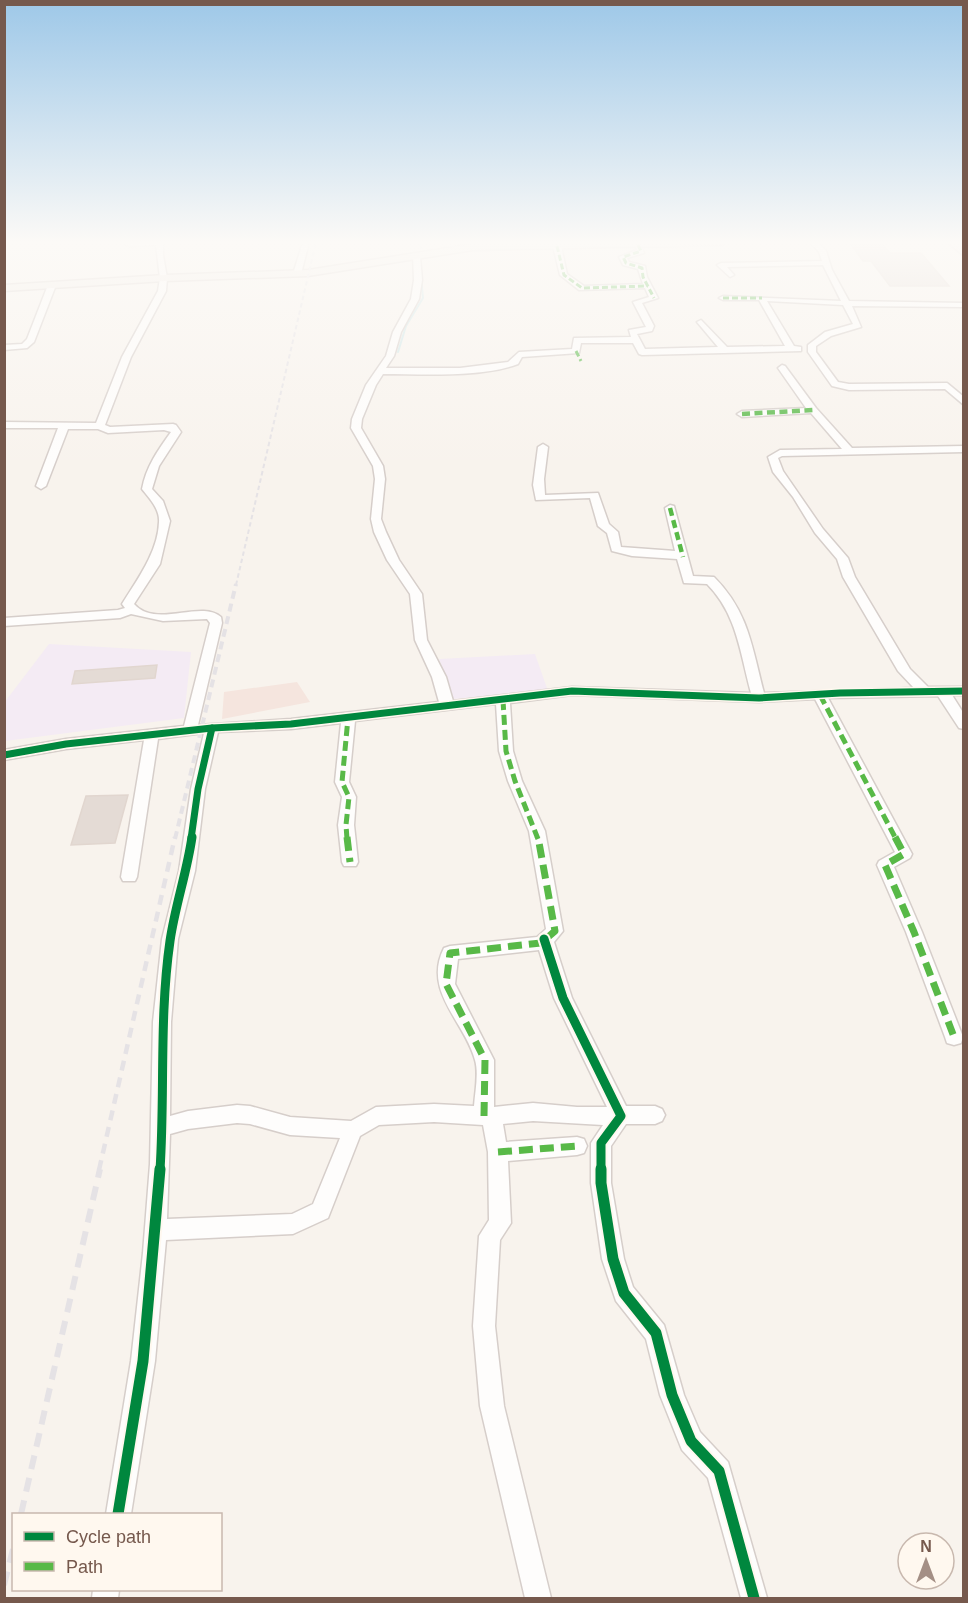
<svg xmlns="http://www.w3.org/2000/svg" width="968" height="1603" font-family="Helvetica,sans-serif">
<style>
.commercial{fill:#f5e5de}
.education{fill:#f4ebf4}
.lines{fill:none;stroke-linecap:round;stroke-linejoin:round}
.stream{stroke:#cfe7e8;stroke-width:2}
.building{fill:#e4dbd5;stroke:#e1d6cf;stroke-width:1.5}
.minor-casing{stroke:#d6ceca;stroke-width:3}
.major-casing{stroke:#d9d0cb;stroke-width:3}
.highway-casing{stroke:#d9d0cb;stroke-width:3}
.minor{fill:#fefdfc;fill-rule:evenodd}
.major{fill:#f2ede7;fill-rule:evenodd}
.highway{fill:#f1e9e6;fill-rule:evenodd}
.rail-far3{stroke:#e5e2e5;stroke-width:2;stroke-dasharray:4.5 3;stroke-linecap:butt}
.rail-far2{stroke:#e5e2e5;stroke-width:4;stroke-dasharray:8 5;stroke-linecap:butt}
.rail-far1{stroke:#e5e2e5;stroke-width:4.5;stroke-dasharray:10 7;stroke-linecap:butt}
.rail{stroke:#e5e2e5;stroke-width:6;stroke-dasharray:14 9;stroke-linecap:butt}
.quiet-far3{stroke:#58b947;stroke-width:3;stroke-dasharray:6 3;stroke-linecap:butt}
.quiet-far2{stroke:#58b947;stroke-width:4.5;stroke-dasharray:8 4.5;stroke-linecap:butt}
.quiet-far1{stroke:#58b947;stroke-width:5;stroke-dasharray:10 5;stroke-linecap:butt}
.quiet{stroke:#58b947;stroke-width:7;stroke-dasharray:14 7;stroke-linecap:butt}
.cycleway-far2-casing{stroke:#fff8ef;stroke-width:10}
.cycleway-far1-casing{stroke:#fff8ef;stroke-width:13}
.cycleway-casing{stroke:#fff8ef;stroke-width:15}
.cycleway-far2{stroke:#00873e;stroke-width:7}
.cycleway-far1{stroke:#00873e;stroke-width:9}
.cycleway{stroke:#00873e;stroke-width:11}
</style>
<rect width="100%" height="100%" fill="#f8f3ed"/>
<path class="commercial" d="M297 682 310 702 222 719 224 692Z"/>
<g class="education">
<path d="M49 644 191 652 184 718 5 741 4 703Z"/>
<path d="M535 654 548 691 453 699 439 659Z"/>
</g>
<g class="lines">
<g class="stream">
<path d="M420 242 421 248"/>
<path d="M398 352 406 326 423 298 420 265"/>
</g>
</g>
<g class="building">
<path d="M849 242H881L890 253H921L949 286H890L871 261H863Z"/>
<path d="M157 665 155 678 72 684 75 671Z"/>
<path d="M128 795 115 843 71 845 86 796Z"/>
</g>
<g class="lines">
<g class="minor-casing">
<g id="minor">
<path d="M122 242H163V255L167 278 166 291 131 357 105 425 110 427 173 424 176 425 181 432 159 466 152 489 163 501 170 521 160 564 134 604C156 629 201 599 221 617L222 623 198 725 291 719 439 702 432 677 415 640 410 594 387 560 374 532 371 519 375 479 373 466 351 428 352 419 366 385 386 356 393 332 411 299 414 280 413 254 420 256 422 280 419 299 401 332 394 356 386 368H460L508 362 519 352 572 349 574 338 631 337 629 330 646 327 633 302 649 297 645 288 579 290 560 275 553 246 557 244 561 246 567 274 584 286 643 284 638 269 623 265 619 257 637 250 635 245 640 244 644 253 627 258 629 262 645 266 647 277 658 298 642 303 654 326 652 331 637 334 645 349 718 347 697 322 701 320 727 347 785 346 759 300H723L719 298 723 296 841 301 823 265 727 267 734 275 730 277 717 265 721 263 822 261 819 252 810 242H817L826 251 832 270 849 301 964 303V307L852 306 861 327 831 336 816 346V352L838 382 849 384 947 383 964 397V405L945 389 849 390 832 386 808 352V345L825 332 853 324 843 305 767 301 794 346 801 347V351L642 355 639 354 633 343H581L579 353 522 357 518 364C482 378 422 374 383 374L376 385 362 419 361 428 383 466 385 479 381 519 386 532 399 560 422 594 427 640 446 677 453 701 572 687 751 693C740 653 737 614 707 584L684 583 677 559 632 556 612 551 607 533 598 526 590 498 536 500 533 485 538 447 543 444 548 447 544 479 545 495 598 493 609 524 618 532 621 547 675 551 665 508 670 505 674 506 693 576 714 577C749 612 752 648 764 693L914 688 898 671 843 577 837 559 815 533 793 497 773 472 768 457 780 450 842 449 811 413 742 417 737 414 742 411 806 408 778 368 782 365 785 366 816 408 852 448 964 446V452L782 456 778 458 783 471 823 529 848 558 855 577 910 669 928 687H964V695H952L964 714V729L959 728 938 696 828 698 912 854 910 858 894 867 922 932 963 1037 961 1043 954 1045 947 1043 945 1037 906 932 877 865 879 861 895 852 815 699 759 702 572 695 510 703 513 751 522 781 545 831 563 931 554 942 572 998 626 1106H655L662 1109 665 1115 662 1121 655 1124H626L611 1146V1183L624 1259 633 1287 664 1325 684 1395 700 1432 728 1462 767 1598H741L708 1478 682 1450 660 1395 646 1339 616 1301 602 1259 591 1183V1143L603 1125 533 1121 503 1124 506 1142 577 1137 584 1139 587 1146 584 1153 577 1155 508 1161 511 1223 500 1240 495 1326 504 1406 551 1598H525L480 1406 473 1326 479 1236 489 1220 488 1152 483 1125 434 1122 379 1125 360 1136 328 1218 293 1234 166 1240 155 1361 131 1514H106L131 1361 143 1253 150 1164 153 1022 162 939 179 871 191 789 204 733 158 739 137 877 135 881H123L121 877 144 740 66 749 4 760V750L66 739 184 726 210 623 207 619 163 621 131 614 120 618 4 626V618L118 610 125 608 122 604C137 580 158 552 159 522 160 509 149 498 142 489 146 467 158 450 171 432L164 430 108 433 98 429H68L46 486 41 489 36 486 58 428H4V422L96 423 122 357 158 291 160 278 156 245 129 246ZM496 704 499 751 508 781 529 831 546 929 537 937 450 946 444 948C422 991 465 1022 475 1060 479 1073 475 1092 474 1106L434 1104 376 1107 351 1121 290 1117 250 1106 237 1105 188 1111 170 1116 171 1022 178 939 195 871 205 789 218 732 291 729 341 723 335 782 342 797 338 825 342 862 344 866H356L358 862 354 825 356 797 349 782 355 721ZM539 950 554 998 607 1107H577L533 1103 494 1107V1060L455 984 458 959ZM237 1123 250 1124 290 1135 340 1138 313 1204 292 1214 167 1219 170 1134 188 1129Z"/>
<path d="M303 242H309L301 274 297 276 293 274Z"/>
<path d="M52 283 56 285 34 342 27 348 4 350V345L22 344 27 339 48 285Z"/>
<path d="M93 1590H119L118 1598H92Z"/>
</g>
</g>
<g class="major-casing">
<path id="major" d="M594 242H726L722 245 473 250 308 276 165 281 4 291V285L165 275 308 270 473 244Z"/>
</g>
<g class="highway-casing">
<path id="highway" d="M947 242H958L964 247V256Z"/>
</g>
<use href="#minor" class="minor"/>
<use href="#major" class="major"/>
<use href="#highway" class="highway"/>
<path class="rail-far3" d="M236 585 316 242"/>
<path class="rail-far2" d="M175 839 236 584"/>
<path class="rail-far1" d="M99 1170 175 837"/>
<g class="rail">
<path d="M21 1514 100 1169"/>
<path d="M4 1585 14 1545"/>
</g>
<g class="quiet-far3">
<path d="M638 245 641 251 623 257 626 263 642 268 643 277 654 298"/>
<path d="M557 246 564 275 582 288 648 286"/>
<path d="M723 298H762"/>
<path d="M576 351 581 361"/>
</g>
<g class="quiet-far2">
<path d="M742 414 813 410"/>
<path d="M670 508 683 557"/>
</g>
<g class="quiet-far1">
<path d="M820 695 896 839"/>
<path d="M503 700 506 751 515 781 538 839"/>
<path d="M347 839 346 825 349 797 342 782 348 718"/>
</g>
<g class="quiet">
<path d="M347 837 350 862"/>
<path d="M895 837 904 854 885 865 914 932 954 1037"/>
<path d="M484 1116 485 1060 446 984 450 953 541 943 555 931 538 837"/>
<path d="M498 1152 577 1146"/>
</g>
<g class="cycleway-far2-casing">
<g id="cycleway-far2">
<path d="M4 755 66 744 212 728 291 724 572 691 759 698 840 693 964 691"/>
<path d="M191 839 198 789 212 728"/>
</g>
</g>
<g class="cycleway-far1-casing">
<g id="cycleway-far1">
<path d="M544 939 563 998 621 1116 601 1143V1170"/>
<path d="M160 1170C165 1094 159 1017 170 941 175 906 187 872 192 837"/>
</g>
</g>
<g class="cycleway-casing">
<g id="cycleway">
<path d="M601 1169V1183L613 1259 624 1293 656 1333 672 1395 691 1441 719 1471 754 1598"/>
<path d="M118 1514 143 1361 160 1169"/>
</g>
</g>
<use href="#cycleway-far2" class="cycleway-far2"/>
<use href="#cycleway-far1" class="cycleway-far1"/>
<use href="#cycleway" class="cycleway"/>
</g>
<linearGradient id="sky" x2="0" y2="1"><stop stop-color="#9ec8e8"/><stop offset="0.52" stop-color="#fcfaf7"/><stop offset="1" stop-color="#fcfaf7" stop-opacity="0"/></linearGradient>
<rect width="968" height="466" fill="url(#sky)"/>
<rect width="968" height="1603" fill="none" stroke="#76594d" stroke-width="12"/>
<rect x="12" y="1513" width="210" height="78" fill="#fff8ef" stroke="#c8b8ae" stroke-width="1.5"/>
<rect x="24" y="1532" width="30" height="9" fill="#00873e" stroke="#c8b8ae" stroke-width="1.5"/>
<text x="66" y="1543" font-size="18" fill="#76594d">Cycle path</text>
<rect x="24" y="1562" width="30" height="9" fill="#58b947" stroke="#c8b8ae" stroke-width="1.5"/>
<text x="66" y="1573" font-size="18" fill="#76594d">Path</text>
<g transform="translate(926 1561)"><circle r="28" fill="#fff8ef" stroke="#c8b8ae" stroke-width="1.5"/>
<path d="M0-4.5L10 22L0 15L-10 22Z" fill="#a48f85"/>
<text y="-9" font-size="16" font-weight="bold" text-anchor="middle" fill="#76594d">N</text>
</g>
</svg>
